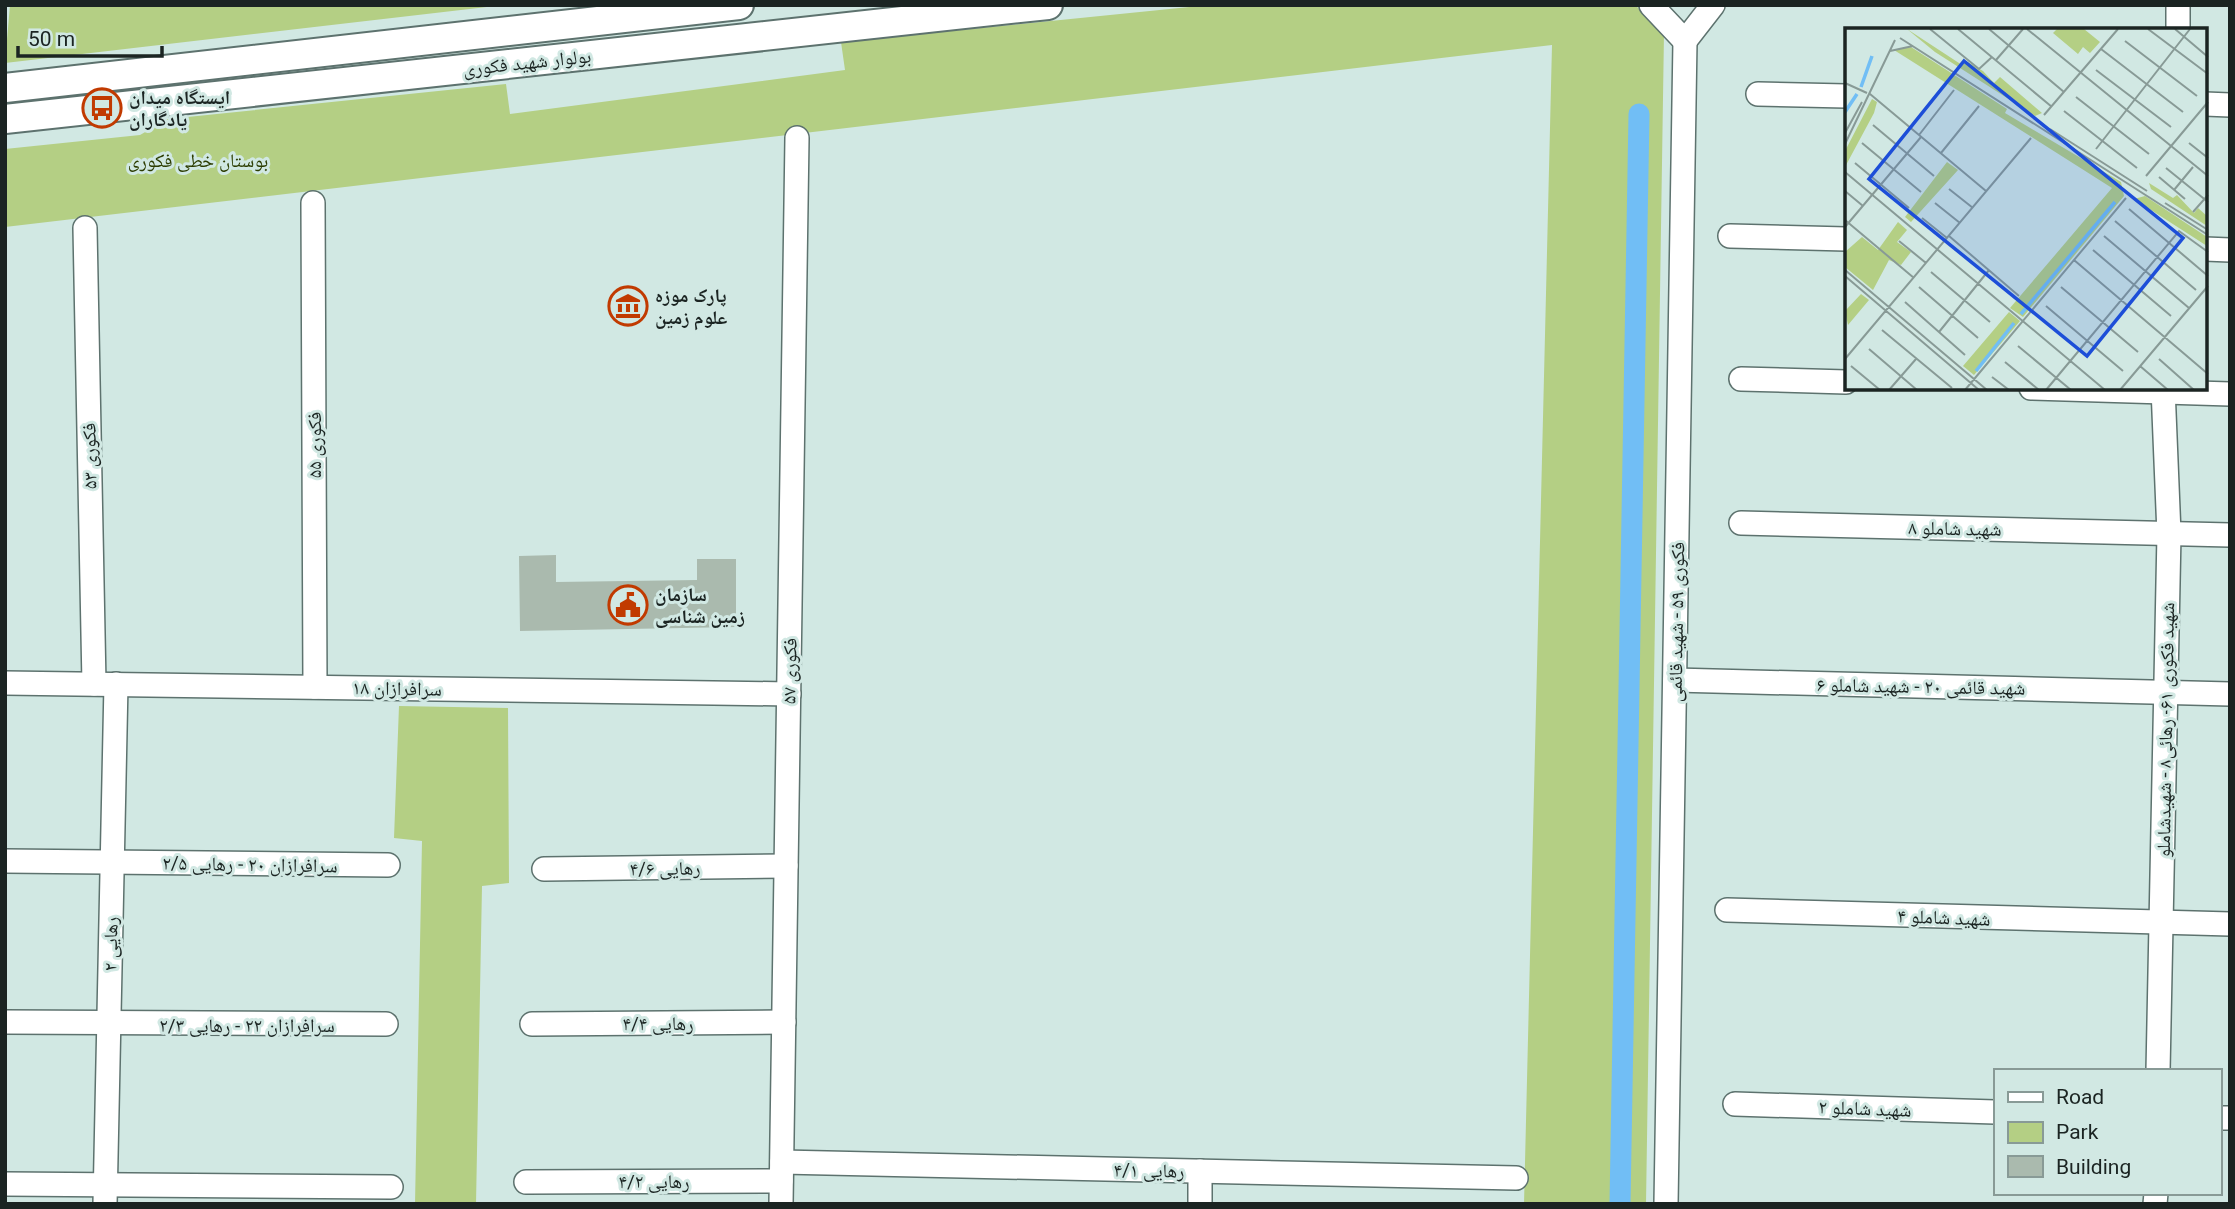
<svg xmlns="http://www.w3.org/2000/svg" width="2235" height="1209" font-family="Roboto,'Noto Naskh Arabic',sans-serif">
<style>
.green{fill:#b4cf84}
.lines{fill:none;stroke-linecap:round;stroke-linejoin:round}
.canal{stroke:#71bef5;stroke-width:21}
.building{fill:#aabaae}
.minor-casing{stroke:#5d726e;stroke-width:26}
.major-casing{stroke:#5d726e;stroke-width:32}
.minor{stroke:#fff;stroke-width:23}
.major{stroke:#fff;stroke-width:28}
.labels{text-anchor:middle;stroke-width:6;stroke-linejoin:round;paint-order:stroke}
.street-label{font-size:19px;fill:#1b2422;stroke:#d1e8e3}
.poi-label{font-size:19px;font-weight:bold;fill:#1b2422;stroke:#d1e8e3;text-anchor:start}
.park-label{font-size:19px;fill:#2b3c00;stroke:#d1e8e3}
.inset-river{fill:none;stroke:#71bef5;stroke-width:3.5}
.inset-road{fill:none;stroke:#889a96;stroke-width:2}
.view{fill:#1d4ed8;fill-opacity:0.15;stroke:#1d4ed8;stroke-width:3.5}
.inset-edge{fill:none;stroke:#1b2422;stroke-width:3.5}
</style>
<rect width="100%" height="100%" fill="#d1e8e3"/>
<g class="green">
<path d="M10 5H504L5 63Z"/>
<path d="M1209 5H1635L1664 33 1646 1204H1524L1552 45 5 227V149L140 135 168 119 506 84 510 114 845 70 841 42Z"/>
<path d="M399 706 508 708 509 883 482 886 476 1204H415L422 841 394 838Z"/>
</g>
<g class="lines">
<path class="canal" d="M1620 1204 1639 114"/>
</g>
<path class="building" d="M556 555V582L697 580V559H736V627L520 631 519 556Z"/>
<g class="lines">
<g class="minor-casing">
<g id="minor">
<path d="M1651 5 1685 41"/>
<path d="M2178 30V5"/>
<path d="M1685 41 1713 5"/>
<path d="M1758 94 1846 96"/>
<path d="M2205 104 2230 105"/>
<path d="M313 203 315 687"/>
<path d="M85 228 94 684"/>
<path d="M1730 236 1846 239"/>
<path d="M2205 249 2230 250"/>
<path d="M1741 379 1846 382"/>
<path d="M2031 388 2230 394"/>
<path d="M1741 523 2230 535"/>
<path d="M1675 680 2230 694"/>
<path d="M5 683 789 694"/>
<path d="M5 861 388 865"/>
<path d="M544 869 786 866"/>
<path d="M1727 910 2230 924"/>
<path d="M5 1022 386 1024"/>
<path d="M532 1024 784 1022"/>
<path d="M2158 1071 2169 534 2163 388"/>
<path d="M1735 1104 1995 1112"/>
<path d="M2219 1118H2230"/>
<path d="M782 1162 1516 1178"/>
<path d="M526 1182 781 1181"/>
<path d="M5 1184 391 1187"/>
<path d="M105 1204 116 684"/>
<path d="M781 1204 797 138"/>
<path d="M1200 1204V1171"/>
<path d="M1666 1204 1685 41"/>
<path d="M2155 1204 2156 1193"/>
</g>
</g>
<g class="major-casing">
<g id="major">
<path d="M5 88 739 5"/>
<path d="M5 119 1048 5"/>
</g>
</g>
<use href="#minor" class="minor"/>
<use href="#major" class="major"/>
</g>
<defs>
<g id="bus-ring" transform="scale(2.0125)"><circle r="9.5" fill="#d1e8e3" stroke="#c13a00" stroke-width="1.5"/><path d="M-5-6H5V4H4V6H2V4H-2V6H-4V4H-5ZM-3.5-4V0h7V-4ZM-3.5 1.2v1.5H-2V1.2ZM2 1.2v1.5H3.5V1.2Z" fill="#c13a00"/></g>
<g id="museum-ring" transform="scale(2.0125)"><circle r="9.5" fill="#d1e8e3" stroke="#c13a00" stroke-width="1.5"/><path d="M0-6L6-3V-2H-6V-3ZM-5-1h2V3h-2ZM-1-1h2V3h-2ZM3-1h2V3H3ZM-6 4H6V6H-6Z" fill="#c13a00"/></g>
<g id="civic-ring" transform="scale(2.0125)"><circle r="9.5" fill="#d1e8e3" stroke="#c13a00" stroke-width="1.5"/><path d="M-.6-6.5H3V-4.5H.6V-3L4-1V1h2V6H-6V1h2V-1L-.6-3ZM-1.2 2.5V6h2.4V2.5Z" fill="#c13a00"/></g>
</defs>
<g fill-rule="evenodd">
<use href="#bus-ring" x="102" y="108"/>
<use href="#museum-ring" x="628" y="306"/>
<use href="#civic-ring" x="628" y="605"/>
</g>
<g class="labels">
<g class="street-label">
<text transform="translate(527 62) rotate(-6)" y="7">بولوار شهید فکوری</text>
<text transform="translate(314 445) rotate(-90)" y="7">فکوری ۵۵</text>
<text transform="translate(89 456) rotate(-91)" y="7">فکوری ۵۳</text>
<text transform="translate(1955 528) rotate(1)" y="7">شهید شاملو ۸</text>
<text transform="translate(1676 622) rotate(-89)" y="7">فکوری ۵۹ - شهید قائمی</text>
<text transform="translate(789 671) rotate(-89)" y="7">فکوری ۵۷</text>
<text transform="translate(1921 686) rotate(1)" y="7">شهید قائمی ۲۰ - شهید شاملو ۶</text>
<text transform="translate(397 688) rotate(1)" y="7">سرافرازان ۱۸</text>
<text transform="translate(2165 730) rotate(-89)" y="7">شهید فکوری ۶۱- رهائی۸ - شهیدشاملو</text>
<text transform="translate(250 864) rotate(1)" y="7">سرافرازان ۲۰ - رهایی ۲/۵</text>
<text transform="translate(665 868) rotate(-1)" y="7">رهایی ۴/۶</text>
<text transform="translate(1944 917) rotate(2)" y="7">شهید شاملو ۴</text>
<text transform="translate(110 944) rotate(-89)" y="7">رهایی ۲</text>
<text x="658" y="1030">رهایی ۴/۴</text>
<text x="247" y="1032">سرافرازان ۲۲ - رهایی ۲/۳</text>
<text transform="translate(1865 1108) rotate(2)" y="7">شهید شاملو ۲</text>
<text transform="translate(1149 1170) rotate(1)" y="7">رهایی ۴/۱</text>
<text x="654" y="1188">رهایی ۴/۲</text>
</g>
<g class="poi-label">
<text x="129" y="104">ایستگاه میدان<tspan x="129" dy="22">یادگاران</tspan></text>
<text x="655" y="302">پارک موزه<tspan x="655" dy="22">علوم زمین</tspan></text>
<text x="655" y="601">سازمان<tspan x="655" dy="22">زمین شناسی</tspan></text>
</g>
<g class="park-label">
<text x="198" y="167">بوستان خطی فکوری</text>
</g>
</g>
<g transform="translate(1845 28)">
<rect width="362" height="362" fill="#d1e8e3"/>
<path d="M62 1 117 37 121 33 138 43 149 55 155 49 197 85 190 88 90 24ZM212 1H239L255 14 245 25 238 19 233 26 208 5ZM66 19 162 81 160 85 276 154 279 168 178 289 165 280 267 160 49 22ZM27 71 32 74 29 85 0 139V123ZM102 134 113 142 66 194 60 189ZM304 155 328 170 332 167 349 185 353 180 362 188V198L306 161ZM300 168 362 209V218L289 171ZM53 194 62 202 52 214 66 224 56 237 44 232 28 262 0 239V224L17 209 33 222ZM16 266 24 272 3 297 0 283ZM164 284 175 293 129 347 118 338Z" fill="#b4cf84"/>
<path class="inset-river" d="M16 59 27 28M0 84 12 66M176 286 270 174M131 343 169 295"/>
<path class="inset-road" d="M85 1 134 41 147 29M113 1 207 79M144 1 219 64M182 1 363 148M303 1 363 46M330 1 363 29M55 10 363 207M280 13 352 68M256 21 338 84M45 23 68 18M151 32 178 1M251 42 326 99M0 55 22 65M25 66 141 163M231 69 304 126M219 83 292 140M199 87 273 1M28 97 89 148M205 101 302 163M0 105 17 74M74 107 109 62M17 115 76 164M344 115 363 130M0 116 50 12M251 121 345 1M96 125 134 78M10 135 64 180M321 140 363 174M0 144 260 362M301 148 363 74M314 149 340 171M104 161 128 180M329 162 348 139M0 163 18 178M90 175 115 195M320 175 363 202M284 181 363 248M348 184 363 167M77 190 102 210M0 192 69 250M270 193 351 262M0 199 76 109M104 208 174 268M259 208 344 280M54 213 81 235M248 222 326 288M229 232 363 346M0 242 142 362M86 244 145 294M0 248 134 362M74 259 133 310M216 259 293 324M60 274 120 327M201 278 278 343M37 302 107 360M94 304 144 242M173 318 226 362M24 321 72 362M0 331 186 110M314 331 349 362M160 334 194 362M6 338 35 362M295 338 323 362M147 349 164 362M44 362 71 331M120 362 281 170M201 362 334 203 363 224M275 362 363 258"/>
<path class="view" d="M119 33 338 210 242 328 24 151Z"/>
<rect width="362" height="362" class="inset-edge"/>
</g>
<rect width="2235" height="1209" fill="none" stroke="#1b2422" stroke-width="14"/>
<rect x="1994" y="1069" width="228" height="126" fill="#d1e8e3" stroke="#889a96" stroke-width="2"/>
<rect x="2008" y="1092" width="35" height="10" fill="#ffffff" stroke="#889a96" stroke-width="2"/>
<text x="2056" y="1104" font-size="21" fill="#1b2422">Road</text>
<rect x="2008" y="1122" width="35" height="21" fill="#b4cf84" stroke="#889a96" stroke-width="2"/>
<text x="2056" y="1139" font-size="21" fill="#1b2422">Park</text>
<rect x="2008" y="1156" width="35" height="21" fill="#aabaae" stroke="#889a96" stroke-width="2"/>
<text x="2056" y="1174" font-size="21" fill="#1b2422">Building</text>
<path d="M18 46v10h144v-10" fill="none" stroke="#1b2422" stroke-width="3.5"/>
<text x="28" y="46" font-size="21" fill="#1b2422" stroke="#d1e8e3" stroke-width="5" paint-order="stroke">50 m</text>
</svg>
